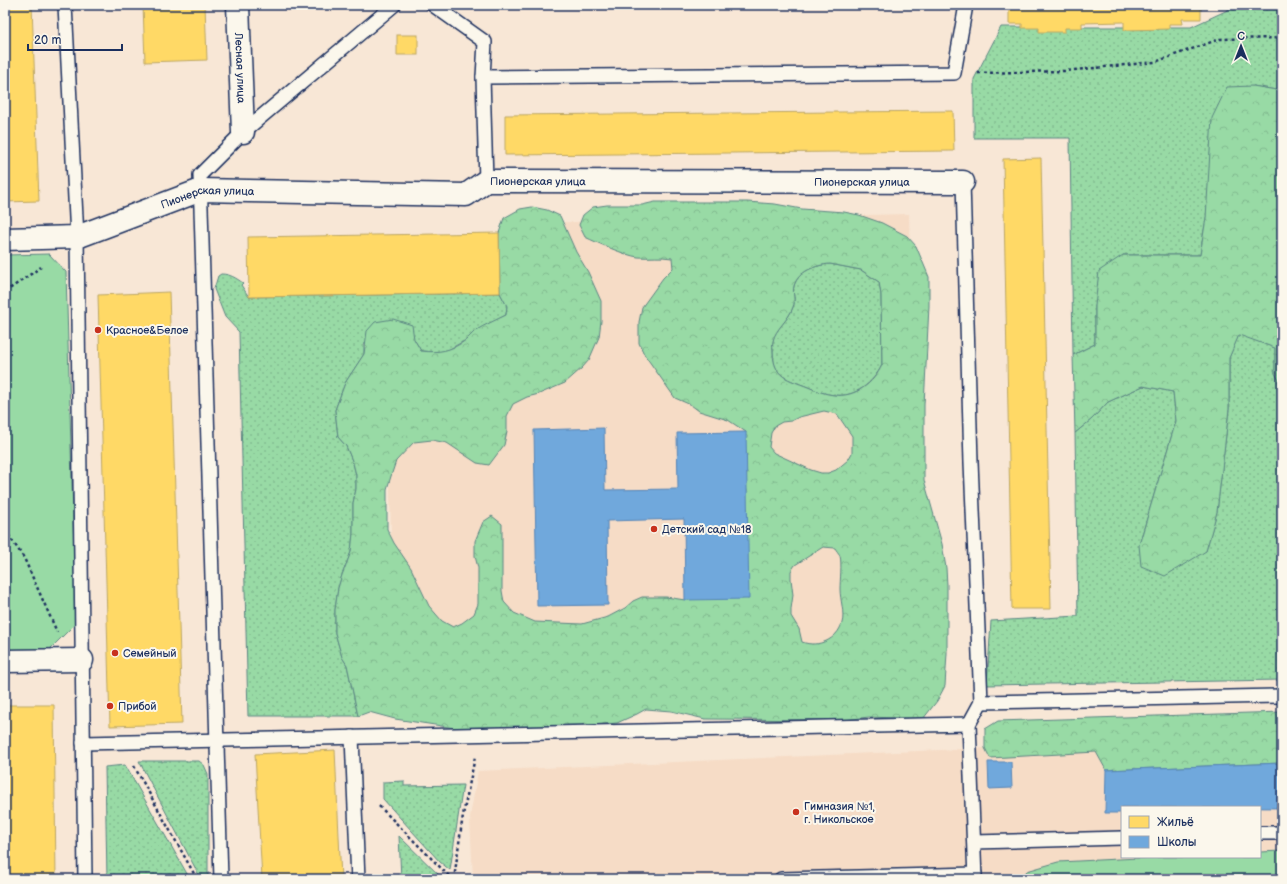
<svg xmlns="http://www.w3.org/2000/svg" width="1287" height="884" font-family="'Balsamiq Sans',sans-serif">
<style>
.built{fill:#f6dcc6;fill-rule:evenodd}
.grass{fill:url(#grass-dots);stroke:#5a8482}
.forest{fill:url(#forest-crowns);stroke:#5a8482;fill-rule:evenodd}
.park{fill:#98daa5;stroke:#5a8482}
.homes{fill:#ffd966;stroke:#bba664}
.schools{fill:#6fa8dc;stroke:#5684b6}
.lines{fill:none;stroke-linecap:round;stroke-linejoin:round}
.service-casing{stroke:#1b2f5e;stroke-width:16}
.minor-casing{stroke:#1b2f5e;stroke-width:25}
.path{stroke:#1b2f5e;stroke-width:2.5;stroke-dasharray:3 3;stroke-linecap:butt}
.service{stroke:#fbf7ec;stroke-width:13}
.minor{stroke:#fbf7ec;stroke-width:22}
.poi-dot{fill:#c8321e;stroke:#fbf7ec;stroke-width:1.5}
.labels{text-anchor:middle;stroke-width:4;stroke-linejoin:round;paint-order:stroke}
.street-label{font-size:11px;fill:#1b2f5e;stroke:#fbf7ec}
.poi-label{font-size:11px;fill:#1b2f5e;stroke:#fbf7ec;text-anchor:start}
</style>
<defs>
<pattern id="grass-dots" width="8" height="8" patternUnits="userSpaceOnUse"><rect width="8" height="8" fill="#98daa5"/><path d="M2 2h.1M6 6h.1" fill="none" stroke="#82bb90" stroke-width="1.8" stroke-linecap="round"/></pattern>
<pattern id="forest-crowns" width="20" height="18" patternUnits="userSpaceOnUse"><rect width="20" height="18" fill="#98daa5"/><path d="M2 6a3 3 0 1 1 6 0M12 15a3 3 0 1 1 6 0" fill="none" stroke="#82bb90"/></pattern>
</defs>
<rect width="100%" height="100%" fill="#f8e7d6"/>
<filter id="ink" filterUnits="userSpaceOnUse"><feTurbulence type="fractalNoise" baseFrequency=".025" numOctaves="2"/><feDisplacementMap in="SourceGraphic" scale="8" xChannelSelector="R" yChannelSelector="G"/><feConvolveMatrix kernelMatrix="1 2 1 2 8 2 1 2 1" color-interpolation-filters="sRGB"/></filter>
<g filter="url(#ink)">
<g class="built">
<path d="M909 214 920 697 395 709 387 361 533 358 530 223Z"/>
<path d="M1282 738V879H473L470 817 478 771 985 748ZM1122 807H1260V857H1122Z"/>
</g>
<g class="grass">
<path d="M1232 5H1282V91L1253 86 1206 218 1200 255H1123L1095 306V344L1073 355 1070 138H974V79L1001 27H1191L1232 8Z"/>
<path d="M830 264 861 270 879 282 881 295 882 365C873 383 855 398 834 395 825 394 817 391 808 387 788 379 774 378 773 353 773 349 772 344 773 340 775 329 789 320 793 307 796 301 792 293 794 286 798 271 816 265 830 264Z"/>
<path d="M221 274C230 274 236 278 243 283L241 285 249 297 500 293 507 306 506 315 475 331 466 340 446 351 434 352 421 351 414 339 364 344V354L345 383 335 410 338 437 346 446 353 463 356 475V489L353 503V533L351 552 342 575 338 588 335 610V633L342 657 347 665 358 716H248L239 332 225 317 223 312 214 289 218 276Z"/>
<path d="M1239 334 1275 348V373L1282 386V680L987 685 991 621 1078 616 1075 433 1092 419 1108 402 1143 386 1173 392 1176 421 1139 545 1206 551 1217 511 1229 409V358Z"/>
<path d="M139 761H199L204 765 208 774V879H201Z"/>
<path d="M125 765 190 879H107L105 767Z"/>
<path d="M404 781V786L463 785 450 870 440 862 383 799V782Z"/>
<path d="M399 836 443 879H401Z"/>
</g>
<g class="forest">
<path d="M1253 86 1282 91V386L1275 373V348L1239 335 1229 358V409L1217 512 1206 551 1165 576 1141 566 1139 545 1176 421 1173 392 1143 386 1108 402 1092 419 1075 433 1073 355 1095 344V306L1099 271 1123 255H1200L1206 218 1212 118 1227 87Z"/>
<path d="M655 202H747L775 204 802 209 844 212 859 215 882 223 907 236 916 246 929 277V306L924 405V480L942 544 946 568 947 585V653L945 686 937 701 923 719 869 717 844 720 705 719 671 711 646 709 637 714 617 723 574 727 477 729 455 728 395 719 369 712 358 716 347 665 342 657 335 633V610L338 588 342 575 351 552 353 533V503L356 489V475L353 463 346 446 338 437 335 410 345 383 364 354 367 331 375 322 393 319 412 325 414 339 421 351C439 353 451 351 466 340 469 337 472 334 475 331 484 325 496 320 506 315L507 306 500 293 499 233 504 218 520 209 532 207 547 210 560 216 576 252 588 272 601 301V321L599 337 589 360 582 368 565 383 539 394 527 397 513 404 507 416V431L504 445 489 465 477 463 447 443 432 440 414 442 396 461 392 473 387 489V529L394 543 411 568 429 606 442 621 453 627 462 623 474 614 478 604V568L475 556V541L483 522 492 516 502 524V591L504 602 514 613 535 622 582 624 608 617 625 608 633 601 642 597H666L685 600 746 432 728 420 699 411 691 405 675 398 644 354 639 343V322L642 307 663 278 673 268 672 258C661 256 650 258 638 257 624 255 598 243 585 237L579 225 583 215 593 207 607 205H642ZM830 264 861 270 879 282 881 295 882 365C874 383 855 398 834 395 825 394 817 391 808 387 788 379 774 378 773 353 773 349 772 344 773 341 775 329 789 320 793 307 796 301 792 293 794 286 798 271 816 265 830 264ZM824 411 837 414 852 436V453L848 460 836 470 828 473H821L811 470 774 453 769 447 771 433 775 426 782 422 791 421 799 417ZM823 547 835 548C836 550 839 553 840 556 842 563 840 581 840 589 840 600 845 613 842 623 837 640 818 648 802 642L799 629 791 616V609L793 595 791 579V571L795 565Z"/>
<path d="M1282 712V763L1106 770 1096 752 990 758 985 748V729L998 721Z"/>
</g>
<g class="park">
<path d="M49 254 66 272 76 623 49 650 5 651V255Z"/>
<path d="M1282 851V879H1019L1027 871 1058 862 1159 857H1260V852Z"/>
</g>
<g class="homes">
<path d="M5 5H32L39 201 5 202Z"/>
<path d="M143 5H205L207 60 145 62Z"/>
<path d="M1009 5H1201V19H1182L1183 24H1169V29L1124 30V22L1082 23V28H1065V32H1039V28H1022V24H1009Z"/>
<rect x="397" y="35" width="21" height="20"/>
<path d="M953 111 954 151 505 155V115Z"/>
<path d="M1041 158 1051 609H1012L1003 159Z"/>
<path d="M499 233 500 293 249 297 248 237Z"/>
<path d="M169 292 182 724 110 726 98 295Z"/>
<path d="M5 705H54L56 879H5Z"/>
<path d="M335 750 341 879H262L255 754Z"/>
</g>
<g class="schools">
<path d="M604 428 605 490 678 489 677 433 746 432 749 599 685 600 684 519 607 521 608 605 537 606 534 430Z"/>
<path d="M988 762H1011L1012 788 989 789Z"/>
<path d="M1282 763V808L1122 807V813H1105L1106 770Z"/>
</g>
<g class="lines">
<g class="service-casing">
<g id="service">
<path d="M65 5 77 237 85 879"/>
<path d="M433 5 485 42 483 77"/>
<path d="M486 181 483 77 954 73 966 5"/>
<path d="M963 182 971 462 981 702 969 724 975 879"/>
<path d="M981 702 1282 696"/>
<path d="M352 737 358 879"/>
<path d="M83 743 969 724"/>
<path d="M1260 833H1282"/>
<path d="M974 842 1122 838"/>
<path d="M221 879 200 175 243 132 394 5"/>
<path d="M781 879 975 874"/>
</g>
</g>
<g class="minor-casing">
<g id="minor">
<path id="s1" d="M238 5 243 132"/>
<path id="s2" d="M5 239 77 237 201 190 466 195 486 181 963 182"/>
<path d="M5 661 82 660"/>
</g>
</g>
<g class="path">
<path d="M978 73 1065 71 1155 62 1220 39 1282 38"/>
<path d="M5 292 41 267"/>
<path d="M5 530 24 558 57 632"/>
<path d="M134 766 197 879"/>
<path d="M379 806 452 879"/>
<path d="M454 879 463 815 475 757"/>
</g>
<use href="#service" class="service"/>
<use href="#minor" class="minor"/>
</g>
</g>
<g class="poi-dot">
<circle cx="98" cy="330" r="4"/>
<circle cx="654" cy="529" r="4"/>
<circle cx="115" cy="653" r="4"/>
<circle cx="110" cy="706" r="4"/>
<circle cx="796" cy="812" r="4"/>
</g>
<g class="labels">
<g class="street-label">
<text dy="4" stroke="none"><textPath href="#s1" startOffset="63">Лесная улица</textPath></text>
<text dy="4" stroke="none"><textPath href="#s2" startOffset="870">Пионерская улица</textPath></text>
<text dy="4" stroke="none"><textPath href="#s2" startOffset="546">Пионерская улица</textPath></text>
<text dy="4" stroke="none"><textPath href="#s2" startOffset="210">Пионерская улица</textPath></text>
</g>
<g class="poi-label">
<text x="106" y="334">Красное&amp;Белое</text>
<text x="662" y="533">Детский сад №18</text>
<text x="123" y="657">Семейный</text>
<text x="118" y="710">Прибой</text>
<text x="804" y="810">Гимназия №1,<tspan x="804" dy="13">г. Никольское</tspan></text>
</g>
</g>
<rect width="1287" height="884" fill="none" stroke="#fbf7ec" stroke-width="20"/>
<rect x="10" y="10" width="1267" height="864" fill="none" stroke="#1b2f5e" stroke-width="1.5" filter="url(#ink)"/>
<rect x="1121" y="806" width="140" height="52" fill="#fbf7ec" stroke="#a1a7b3"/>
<rect x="1129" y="816" width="20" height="12" fill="#ffd966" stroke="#a1a7b3"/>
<text x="1157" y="826" font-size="12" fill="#1b2f5e">Жильё</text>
<rect x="1129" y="836" width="20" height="12" fill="#6fa8dc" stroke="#a1a7b3"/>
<text x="1157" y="846" font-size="12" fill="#1b2f5e">Школы</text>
<g transform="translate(1241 46)" stroke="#fbf7ec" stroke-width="3" paint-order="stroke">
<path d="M0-3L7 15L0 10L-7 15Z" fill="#1b2f5e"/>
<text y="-6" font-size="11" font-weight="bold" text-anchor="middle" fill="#1b2f5e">С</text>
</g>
<path d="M28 44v6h94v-6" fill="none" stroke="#1b2f5e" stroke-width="2"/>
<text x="34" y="44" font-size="12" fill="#1b2f5e" stroke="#fbf7ec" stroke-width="3" paint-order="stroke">20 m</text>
</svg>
